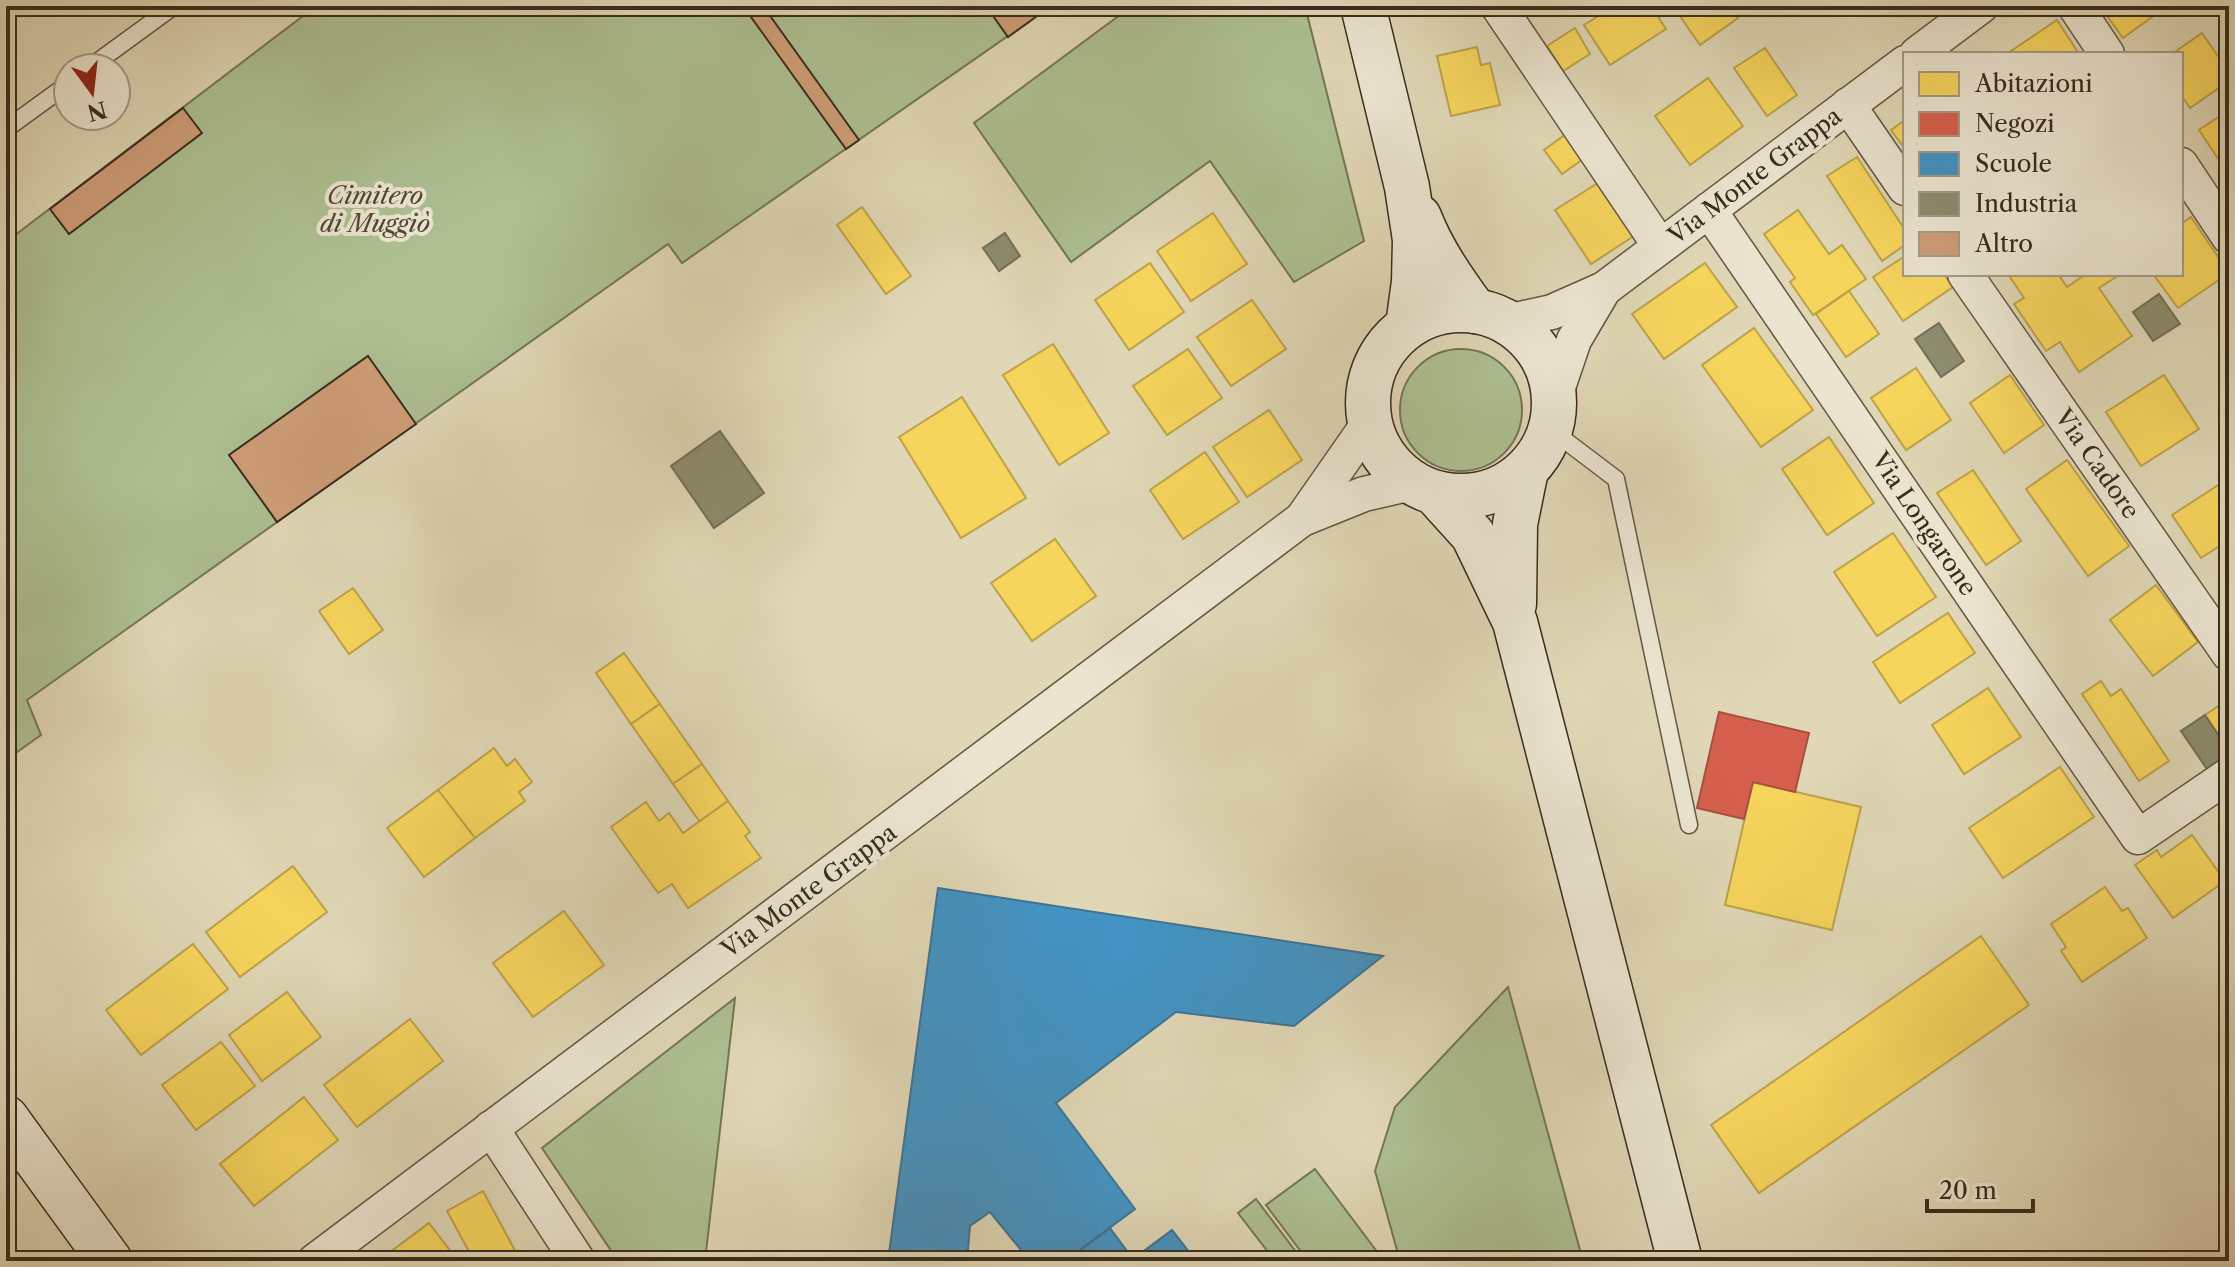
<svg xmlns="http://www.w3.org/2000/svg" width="2235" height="1267" font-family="'Libre Caslon Text',serif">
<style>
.green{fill:#adbf92;stroke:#737658;stroke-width:2}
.homes{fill:#f6d55c;stroke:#bda249;stroke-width:2}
.shops{fill:#d6604d;stroke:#a7503f;stroke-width:2}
.schools{fill:#4393c3;stroke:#407491;stroke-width:2}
.industry{fill:#8c8c6e;stroke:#736f56;stroke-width:2}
.building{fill:#ce9d77;stroke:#392c1d;stroke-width:2}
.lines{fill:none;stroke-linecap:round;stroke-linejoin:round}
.lane-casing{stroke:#635743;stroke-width:19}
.street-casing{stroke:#635743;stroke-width:37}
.secondary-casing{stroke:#392c1d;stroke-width:47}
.lane{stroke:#ebe5d0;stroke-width:16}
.street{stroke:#ebe5d0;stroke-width:34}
.secondary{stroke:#ebe5d0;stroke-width:44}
.labels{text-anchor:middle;stroke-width:8;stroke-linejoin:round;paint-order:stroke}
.street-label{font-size:24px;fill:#392c1d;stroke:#ebe5d0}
.park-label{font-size:24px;font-style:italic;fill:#504934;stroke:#ebe5d0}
</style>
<rect width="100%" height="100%" fill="#e0d7b6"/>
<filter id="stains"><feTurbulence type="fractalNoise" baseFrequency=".0025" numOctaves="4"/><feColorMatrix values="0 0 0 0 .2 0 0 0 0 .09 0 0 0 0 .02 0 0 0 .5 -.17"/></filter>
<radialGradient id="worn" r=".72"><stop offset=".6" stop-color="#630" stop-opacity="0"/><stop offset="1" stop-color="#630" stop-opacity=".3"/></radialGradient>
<g class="green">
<path d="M316 6H1051L682 263 668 244 27 700 41 735 6 760V242Z"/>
<path d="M1132 6H1305L1364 241 1294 282 1210 161 1071 262 974 123Z"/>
<circle cx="1461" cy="410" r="61"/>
<path d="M1508 987 1583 1261H1400L1375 1171 1395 1107Z"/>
<path d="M735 998 705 1261H618L542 1148Z"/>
<path d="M1315 1169 1384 1261H1308L1266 1205Z"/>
<path d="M1256 1199 1303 1261H1275L1238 1213Z"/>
</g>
<g class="homes">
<path d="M1614 6H1651L1666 29 1610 65 1584 25Z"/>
<path d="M1673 6H1730L1738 18 1700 45Z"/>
<path d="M2100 6H2167L2123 38Z"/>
<path d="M2229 18V34L2221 23Z"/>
<path d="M2057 20 2079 54H2009L2008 53Z"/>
<path d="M1575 28 1590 54 1563 71 1547 46Z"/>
<path d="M2202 33 2229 72V81L2190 108 2181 95V54H2172Z"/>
<path d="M1477 47 1481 65 1490 63 1500 105 1451 116 1437 56Z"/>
<path d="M1765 48 1797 95 1767 116 1734 68Z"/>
<path d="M1708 78 1743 126 1690 165 1655 116Z"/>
<path d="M2229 110V175L2199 130Z"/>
<path d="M1905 120V149L1891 130Z"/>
<path d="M1569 132 1586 157 1562 174 1544 150Z"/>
<path d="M1857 157 1905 230V245L1882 261 1827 176Z"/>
<path d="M1601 181 1637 234 1591 264 1555 210Z"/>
<path d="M862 207 911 276 886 294 837 225Z"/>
<path d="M1798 210 1829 254 1842 245 1866 279 1813 315 1790 282 1795 278 1764 234Z"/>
<path d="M1213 213 1247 264 1191 301 1157 251Z"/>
<path d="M2191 217 2229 273 2178 308 2153 274H2181V224Z"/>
<path d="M1905 256V274H1944L1953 287 1903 321 1873 277Z"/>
<path d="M1150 263 1184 312 1129 350 1095 300Z"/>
<path d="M1705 263 1737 307 1664 359 1632 314Z"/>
<path d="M2008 274H2058L2067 287 2086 274H2114L2116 277 2099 288 2132 336 2079 372 2060 342 2046 351 2014 304 2024 298Z"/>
<path d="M1849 291 1879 334 1846 357 1816 314Z"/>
<path d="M1252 300 1286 349 1231 386 1197 337Z"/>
<path d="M1754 328 1813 410 1761 447 1702 365Z"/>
<path d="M1053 344 1109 433 1059 465 1003 375Z"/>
<path d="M1188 349 1222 398 1167 435 1133 386Z"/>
<path d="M1916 368 1951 420 1906 450 1871 398Z"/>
<path d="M2010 375 2044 425 2004 453 1970 403Z"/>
<path d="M2164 375 2199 429 2141 466 2106 412Z"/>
<path d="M962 397 1026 498 961 538 899 437Z"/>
<path d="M1269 410 1302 460 1247 497 1213 447Z"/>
<path d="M1829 437 1874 503 1827 535 1782 469Z"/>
<path d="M1205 452 1239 502 1183 539 1150 490Z"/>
<path d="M2067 460 2129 546 2088 576 2026 489Z"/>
<path d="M1973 470 2021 541 1986 565 1937 493Z"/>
<path d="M2229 478V540L2201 558 2172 515Z"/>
<path d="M1893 533 1936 597 1877 636 1834 572Z"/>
<path d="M1055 539 1096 596 1032 641 991 583Z"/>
<path d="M2156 585 2198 642 2153 676 2110 620Z"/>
<path d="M353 588 383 630 349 654 319 611Z"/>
<path d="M1948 613 1975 653 1900 703 1873 662Z"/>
<path d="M624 653 660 704 631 724 596 673Z"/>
<path d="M2101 681 2111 696 2121 689 2169 761 2139 781 2082 694Z"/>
<path d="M1988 688 2021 737 1964 774 1932 725Z"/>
<path d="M2229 699V751L2205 715Z"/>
<path d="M660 704 702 764 673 784 631 724Z"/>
<path d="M494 748 507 766 515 759 532 782 519 792 525 801 475 838 438 790Z"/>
<path d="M702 764 728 801 700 822 673 784Z"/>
<path d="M2060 767 2094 817 2003 878 1969 828Z"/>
<path d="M1753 782 1861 807 1832 930 1725 905Z"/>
<path d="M438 790 475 838 424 877 387 828Z"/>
<path d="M728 801 750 832 745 836 761 858 688 908 672 884 658 893 611 827 646 802 659 821 669 813 683 833Z"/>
<path d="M2192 835 2225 881 2173 918 2135 865 2157 850 2161 857Z"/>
<path d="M293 866 327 912 240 977 206 932Z"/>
<path d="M2105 887 2122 911 2128 908 2147 938 2082 982 2061 951 2066 947 2051 924Z"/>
<path d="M564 911 604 965 533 1017 493 963Z"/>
<path d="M1981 936 2029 1005 1759 1193 1711 1125Z"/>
<path d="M193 944 228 989 141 1055 106 1010Z"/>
<path d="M287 992 321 1037 262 1081 229 1035Z"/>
<path d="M410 1019 443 1061 357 1127 324 1085Z"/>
<path d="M221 1042 255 1086 196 1130 162 1085Z"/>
<path d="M304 1097 338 1140 254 1206 220 1164Z"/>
<path d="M483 1191 518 1256 509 1261H474L447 1211Z"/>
<path d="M429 1223 458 1261H395L389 1253Z"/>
</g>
<path class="shops" d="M1719 712 1809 733 1795 792 1753 782 1744 819 1697 808Z"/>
<g class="schools">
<path d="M938 888 1383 956 1294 1026 1176 1012 1056 1103 1135 1209 1065 1261H1030L990 1212 970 1226 967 1261H888Z"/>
<path d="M1110 1228 1133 1259 1172 1230 1196 1261H1074L1071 1257Z"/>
</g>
<g class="industry">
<path d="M1005 233 1020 256 999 271 983 248Z"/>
<path d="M2159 294 2180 324 2153 341 2133 312Z"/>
<path d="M1939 323 1964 361 1941 377 1915 339Z"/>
<path d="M720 431 764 493 714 528 671 466Z"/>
<path d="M2205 715 2229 751V763L2211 775 2181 731Z"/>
</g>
<g class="building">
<path d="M743 6H763L859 140 846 149Z"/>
<path d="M986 6H1051L1008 37Z"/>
<path d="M183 108 202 133 69 234 50 209Z"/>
<path d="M368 356 416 424 277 522 229 455Z"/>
</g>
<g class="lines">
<g class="lane-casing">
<g id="lane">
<path d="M89 68 174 6"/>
<path d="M6 129 68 84"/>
<path d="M1550 429 1616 479 1689 825"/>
</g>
</g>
<g class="street-casing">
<g id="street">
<path d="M1498 6 1660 246"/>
<path d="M2075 6 2107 54"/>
<path d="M1917 54 1981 6"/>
<path d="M1848 105 1905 188"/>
<path d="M2181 165 2229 237"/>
<path d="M1709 210 2138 837 2229 775"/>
<path d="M1965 274 2229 654"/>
<path d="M1507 322 1552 312 1604 289 1905 63"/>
<path d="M1554 399 1574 340 1604 289"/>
<path d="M1302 519 1369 423"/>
<path d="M491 1128 578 1261"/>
<path d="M315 1261 1302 519 1364 494 1412 483"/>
</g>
</g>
<g class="secondary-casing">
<g id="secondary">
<path d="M1363 6 1407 187 1415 240 1414 282 1408 326"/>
<path d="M1419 217C1432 251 1453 281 1475 311"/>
<circle cx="1461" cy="403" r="93"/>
<path d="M1435 493 1473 535 1515 622 1680 1261"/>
<path d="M1514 604 1515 524 1526 470"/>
<path d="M6 1118 110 1261"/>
</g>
</g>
<use href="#lane" class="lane"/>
<use href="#street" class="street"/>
<use href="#secondary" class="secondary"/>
</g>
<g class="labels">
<g class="street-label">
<text transform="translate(1755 176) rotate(-37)" y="8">Via Monte Grappa</text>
<text transform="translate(2097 464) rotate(55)" y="8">Via Cadore</text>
<text transform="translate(1924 524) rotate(56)" y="8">Via Longarone</text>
<text transform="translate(809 891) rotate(-36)" y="8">Via Monte Grappa</text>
</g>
<g class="park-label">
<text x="375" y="204">Cimitero<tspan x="375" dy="28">di Muggiò</tspan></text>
</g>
</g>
<rect width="2235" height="1267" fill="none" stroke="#e0d7b6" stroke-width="32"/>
<rect x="8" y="8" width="2219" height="1251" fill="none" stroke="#392c1d" stroke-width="4"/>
<rect x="16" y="16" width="2203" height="1235" fill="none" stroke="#392c1d" stroke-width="2"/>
<rect x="1903" y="52" width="280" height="224" fill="#ebe5d0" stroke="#a49b88" stroke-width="2"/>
<rect x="1919" y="72" width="40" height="24" fill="#f6d55c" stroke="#a49b88" stroke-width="2"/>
<text x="1975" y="92" font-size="24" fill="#392c1d">Abitazioni</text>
<rect x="1919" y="112" width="40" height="24" fill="#d6604d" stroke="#a49b88" stroke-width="2"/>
<text x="1975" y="132" font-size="24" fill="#392c1d">Negozi</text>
<rect x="1919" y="152" width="40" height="24" fill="#4393c3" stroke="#a49b88" stroke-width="2"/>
<text x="1975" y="172" font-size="24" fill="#392c1d">Scuole</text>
<rect x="1919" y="192" width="40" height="24" fill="#8c8c6e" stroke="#a49b88" stroke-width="2"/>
<text x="1975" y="212" font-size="24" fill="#392c1d">Industria</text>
<rect x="1919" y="232" width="40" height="24" fill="#ce9d77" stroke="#a49b88" stroke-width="2"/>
<text x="1975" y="252" font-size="24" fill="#392c1d">Altro</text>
<g transform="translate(92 92) rotate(165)"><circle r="38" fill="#ebe5d0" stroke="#a49b88" stroke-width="2"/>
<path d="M0-6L14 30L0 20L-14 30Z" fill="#8f2418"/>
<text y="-12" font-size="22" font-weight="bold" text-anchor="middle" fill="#392c1d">N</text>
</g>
<path d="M1927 1199v12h106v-12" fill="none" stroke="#392c1d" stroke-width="4"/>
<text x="1939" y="1199" font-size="24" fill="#392c1d" stroke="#ebe5d0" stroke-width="6" paint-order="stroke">20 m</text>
<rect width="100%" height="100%" filter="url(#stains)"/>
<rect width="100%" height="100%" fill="url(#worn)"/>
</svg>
